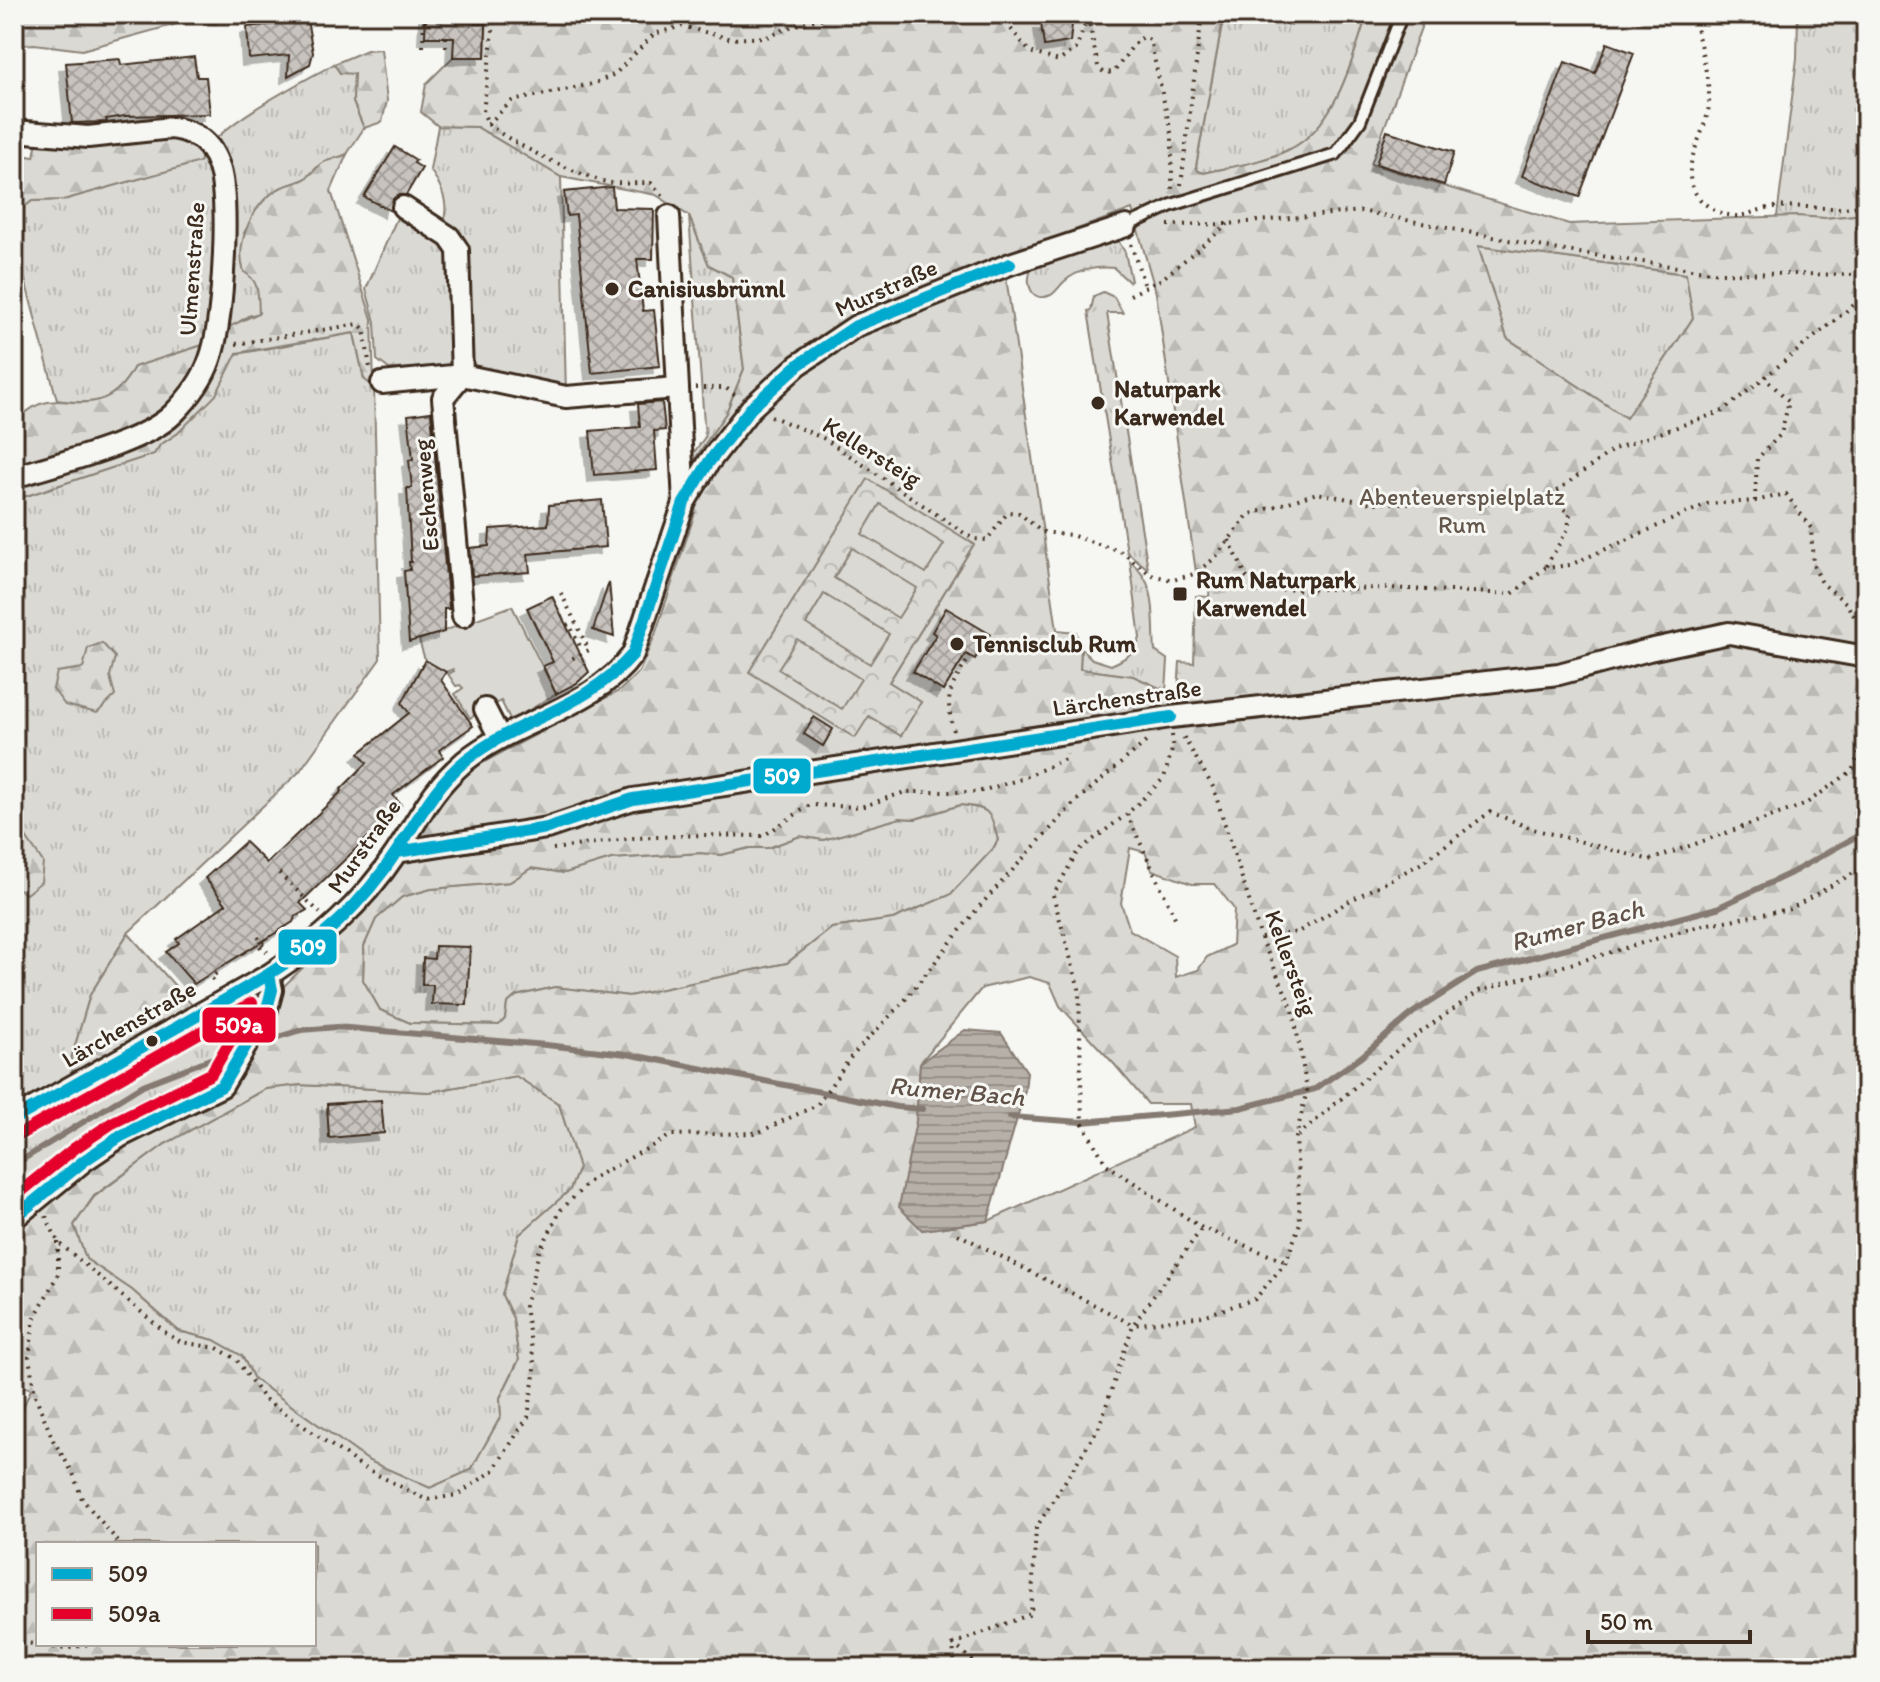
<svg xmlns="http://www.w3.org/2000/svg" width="1880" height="1682" font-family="Itim,sans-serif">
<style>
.grass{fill:url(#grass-tufts);stroke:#8a8278;stroke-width:2}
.forest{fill:url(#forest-firs);stroke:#8a8278;stroke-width:2;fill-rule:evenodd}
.park{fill:url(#park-crowns);stroke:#8a8278;stroke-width:2}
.garden{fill:#dad9d3;stroke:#8a8278;stroke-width:2}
.water{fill:url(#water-rules);stroke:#857a71;stroke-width:2}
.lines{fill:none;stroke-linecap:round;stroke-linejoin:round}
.stream{stroke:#857a71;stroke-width:6}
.building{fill:url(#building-cross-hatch);stroke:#3b2a1e;stroke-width:2;filter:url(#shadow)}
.lane-casing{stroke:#3b2a1e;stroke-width:16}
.street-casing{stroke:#3b2a1e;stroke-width:26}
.path{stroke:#3b2a1e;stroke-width:4;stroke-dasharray:2 6;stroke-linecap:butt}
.lane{stroke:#f6f6f2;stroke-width:10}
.street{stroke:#f6f6f2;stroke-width:20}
.bus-1-casing{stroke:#f6f6f2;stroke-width:18}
.bus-2-casing{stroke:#f6f6f2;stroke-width:18}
.bus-1{stroke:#00a9ce;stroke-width:12}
.bus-2{stroke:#e4002b;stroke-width:12}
.poi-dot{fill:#3b2a1e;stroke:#f6f6f2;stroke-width:3}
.labels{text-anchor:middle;stroke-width:6;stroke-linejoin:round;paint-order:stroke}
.street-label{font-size:24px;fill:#3b2a1e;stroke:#f6f6f2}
.poi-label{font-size:24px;font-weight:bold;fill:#3b2a1e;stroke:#f6f6f2;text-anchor:start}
.park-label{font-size:24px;fill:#63564b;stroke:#f6f6f2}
.water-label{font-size:26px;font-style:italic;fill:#605248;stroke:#f6f6f2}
.line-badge{stroke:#f6f6f2;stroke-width:3}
.badge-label{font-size:22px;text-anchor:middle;font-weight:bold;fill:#fff}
</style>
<defs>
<pattern id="grass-tufts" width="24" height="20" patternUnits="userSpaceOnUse" patternTransform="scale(2)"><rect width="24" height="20" fill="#dad9d3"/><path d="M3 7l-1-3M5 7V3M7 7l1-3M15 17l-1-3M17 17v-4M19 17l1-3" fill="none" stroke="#bcbab5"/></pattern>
<pattern id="forest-firs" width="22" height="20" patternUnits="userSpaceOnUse" patternTransform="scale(2)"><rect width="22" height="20" fill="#dad9d3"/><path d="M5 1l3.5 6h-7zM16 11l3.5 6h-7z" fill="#bcbab5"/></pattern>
<pattern id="park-crowns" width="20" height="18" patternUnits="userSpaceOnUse" patternTransform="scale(2)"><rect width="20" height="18" fill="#dad9d3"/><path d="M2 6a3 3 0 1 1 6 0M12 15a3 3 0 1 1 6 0" fill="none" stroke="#bcbab5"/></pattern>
<pattern id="water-rules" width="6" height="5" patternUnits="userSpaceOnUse" patternTransform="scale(2)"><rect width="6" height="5" fill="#b6b0a9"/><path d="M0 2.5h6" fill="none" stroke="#958f89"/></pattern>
<pattern id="building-cross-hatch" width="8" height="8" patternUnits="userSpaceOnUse" patternTransform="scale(2)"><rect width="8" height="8" fill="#c8c3be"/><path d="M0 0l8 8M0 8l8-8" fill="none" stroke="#a49f9a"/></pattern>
<filter id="shadow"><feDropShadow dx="-7" dy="7" stdDeviation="0" flood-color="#0004"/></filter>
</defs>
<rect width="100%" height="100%" fill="#f6f6f2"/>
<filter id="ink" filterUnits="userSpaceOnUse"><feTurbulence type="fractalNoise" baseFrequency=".0125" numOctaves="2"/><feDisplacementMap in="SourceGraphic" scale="16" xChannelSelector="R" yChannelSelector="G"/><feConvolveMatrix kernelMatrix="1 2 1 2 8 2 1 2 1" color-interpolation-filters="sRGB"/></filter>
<g filter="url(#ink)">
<g class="grass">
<path d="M1224 14H1367C1353 59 1335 129 1288 150 1263 162 1231 167 1204 173L1198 171 1196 166Z"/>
<path d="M1798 14H1866V214L1825 218 1777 217 1797 58Z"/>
<path d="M334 64 340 73H354L353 102 364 128 347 154 335 160 322 163 305 179 281 188 264 200 244 233 258 288 260 313 248 316 206 344 134 367C116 402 94 406 57 400L18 254 19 211 32 201 63 200 199 162C212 126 301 83 334 64Z"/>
<path d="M438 126 477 127 561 177 566 397 443 368 389 369 377 360 375 322 366 289 397 218 409 225 428 231 443 223C450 204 441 185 430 170Z"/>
<path d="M689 216 709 265 732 277 744 369 726 413 693 462 696 470 694 473 687 462 705 437Z"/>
<path d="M1117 239 1125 252 1131 281 1129 282 1114 268C1097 266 1077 270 1065 281 1060 285 1056 292 1051 295 1031 304 1024 282 1032 268Z"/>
<path d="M1478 246 1686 274 1693 318 1626 418 1507 338Z"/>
<path d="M1103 292 1114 297 1123 313H1107L1148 569 1127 552 1088 311 1091 310 1094 296Z"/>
<path d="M354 333 364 379 374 387 380 659 299 772 128 933 90 995 69 1066 269 975 272 990 231 1075 14 1218V500L154 454 160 445 178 433 225 356Z"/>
<path d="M1130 561C1159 585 1152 615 1155 651L1168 660 1166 691 1133 676 1080 669 1081 648 1092 659 1111 665C1125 659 1135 653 1140 638Z"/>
<path d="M960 805C991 808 990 811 998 839L993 849 950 895 893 919 832 928 787 963 629 996 555 987 516 996 507 1004 505 1019 499 1025 410 1023 380 1010 363 980 364 946 376 919 402 897 431 889 510 882 531 868 565 873 611 859 700 853 721 855 749 848H768L800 836 823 840 900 818 916 819Z"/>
<path d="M516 1076 559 1104 579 1168 570 1190 519 1235 502 1295 513 1318 519 1359 500 1398 501 1416 471 1470 430 1488 369 1461 254 1379 242 1356 214 1340 179 1331 132 1290 86 1259 74 1225 94 1197 165 1144 265 1089 300 1085 429 1092Z"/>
</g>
<g class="forest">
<path d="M14 14H228L215 24 191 20 82 50 34 44 14 46Z"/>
<path d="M487 14H1224L1196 166 1198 171 1204 173C1231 167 1263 162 1288 150 1335 129 1353 59 1367 14H1426L1371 164 1569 224 1797 216 1825 218 1866 214V1668H14V1428L31 1389 14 1382V1218L85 1160 208 1095 285 985 384 889 432 811 455 784 482 763 619 691 639 672 655 635 694 516 699 496 693 462 726 413 744 369 732 277 709 265 689 216 656 195 561 177 477 127 438 126 421 112 426 84 453 57H485ZM1132 209 1156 293 1197 579 1210 580 1209 597 1196 596 1194 663 1180 662 1178 692 1166 691 1133 676 1080 669 1081 648 1076 632 1057 630 1003 256ZM1478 246 1686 274 1693 318 1626 418 1507 338ZM974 544 889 682 921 702 901 735 868 716 855 737ZM960 805C991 808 990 811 998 840L993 849 950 895 893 919 832 928 787 963 629 996 555 987 516 996 507 1004 505 1019 499 1025 410 1023 380 1010 363 980 364 946 376 919 402 897 431 889 510 882 531 868 565 873 611 859 700 853 721 855 749 848H768L800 836 823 840 900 818 915 819ZM1130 848 1145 852 1152 870 1192 884H1215L1234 909 1232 945 1207 957 1198 970 1176 977 1175 956 1130 930 1121 903ZM1029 977 1050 983 1060 1006 1115 1065 1148 1104H1191L1195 1127 988 1221 922 1230 916 1121 920 1063 982 988ZM516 1076 559 1104 579 1168 570 1190 519 1235 502 1295 513 1318 519 1360 500 1398 501 1416 471 1470 430 1488 369 1461 254 1379 242 1356 214 1340 178 1331 132 1290 86 1259 74 1225 94 1196 165 1144 265 1089 300 1085 429 1092ZM38 1544H314V1644H38Z"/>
<path d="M381 49 387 101 382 122 364 128 353 102 354 74 340 73 334 64 367 50Z"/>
<path d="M168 136 188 140 203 153 200 162 63 200 32 201 19 211 14 210V154L34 157 37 141 77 147Z"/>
<path d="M347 154 331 191 372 319 374 387 364 379 354 333 237 353 216 395 178 433 160 445 154 454 14 500V477L19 475 14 462V422C22 416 31 407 40 404 52 400 61 401 72 402 103 405 120 394 134 367L206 344 224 329 259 313C258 296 260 281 244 272 234 242 254 201 282 187 289 184 298 183 305 179 312 175 316 166 324 162 331 159 339 158 347 154Z"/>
<path d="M102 643 115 657 110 676 115 696 97 713 65 705 53 689 57 672 83 668 88 648Z"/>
<path d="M14 820 43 862 41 882 26 894 14 886Z"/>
<path d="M128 933 200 1014 80 1082 69 1066 90 995Z"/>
</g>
<path class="park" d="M868 479 974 544 889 682 921 702 901 736 869 716 855 738 749 672Z"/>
<g class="garden">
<path d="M880 504 944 544 926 573 862 534Z"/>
<path d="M852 548 917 588 898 618 834 578Z"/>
<path d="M824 594 889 634 870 664 806 624Z"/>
<path d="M512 606 556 694 511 721 501 701 470 718 455 694 463 688 460 685 456 686 448 674 454 671 453 669 446 672 425 660 419 640Z"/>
<path d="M797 639 861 679 842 709 778 669Z"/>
</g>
<path class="water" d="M965 1030 1001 1033 1027 1072 1025 1090 988 1221 922 1230 899 1207 916 1121 920 1063Z"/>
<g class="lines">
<g class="stream">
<path d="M255 1044 301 1030 337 1027 546 1045 627 1054 897 1107 923 1109"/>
<path d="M1010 1117 1082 1122 1174 1114 1240 1108 1315 1089 1361 1057 1414 1012 1477 972 1717 908 1791 873 1866 831"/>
<path d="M14 1165 143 1085 236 1049"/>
</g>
</g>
<g class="building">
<path d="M272 14H306L313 53 310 64 288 76 289 55 249 59 247 27 273 24Z"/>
<path d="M426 14H475V24H486L485 57H453L454 37H425Z"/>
<path d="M1041 23 1072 24 1070 42 1044 46Z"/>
<path d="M1607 43 1634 53 1579 197 1522 176 1565 62 1595 73Z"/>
<path d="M194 57 197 77H206L210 114 125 116 106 119 107 122 72 123 66 63 120 59 121 65Z"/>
<path d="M1387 131 1454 152 1444 185 1376 164Z"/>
<path d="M395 147 416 160 414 163 422 168 406 195H398L393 199 391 211 364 197Z"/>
<path d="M612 187 614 208 654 209 653 259H637L643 311 654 310 660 366 592 373 576 215 567 216 564 192Z"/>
<path d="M662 402 665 430 654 431 657 470 594 475 590 431 640 427 638 404Z"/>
<path d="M431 412 449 609H444V632L409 642 404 571 410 570 409 562H411L407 488H412L409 460 413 459 408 415Z"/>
<path d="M602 500 606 547 528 554 530 572 472 576 470 548 489 546 490 529 548 525 549 505Z"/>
<path d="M609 582 614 637 593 630Z"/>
<path d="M552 596 589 672 577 683 556 694 543 666 553 662 527 608Z"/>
<path d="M946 608 990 634 975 659 966 654 943 691 913 672 936 635 932 632Z"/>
<path d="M425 660 446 672 441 680 473 726 439 750 443 757 393 795 401 805 375 842 368 837 300 903 307 910 295 917 293 922 194 984 166 952 179 943 176 939 226 904 205 878 245 842 267 863 342 791 341 789 367 763 359 753 409 713 402 703Z"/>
<path d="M814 717 833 729 823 746 804 734Z"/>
<path d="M435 946 470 947 467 1005 432 1004 433 985H422L423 958 434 959Z"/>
<path d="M381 1100 384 1133 329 1138 327 1104Z"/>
</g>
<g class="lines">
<g class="lane-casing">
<path id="lane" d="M1126 226 1172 205 1336 154 1360 121 1402 14"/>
</g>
<g class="street-casing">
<g id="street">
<path d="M14 131 88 137 172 128C186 130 200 136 209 147 217 158 222 174 223 188 227 225 223 324 210 359 203 380 189 398 173 414 144 443 55 464 14 477"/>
<path d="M669 216 684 503"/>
<path d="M382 383 462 375 458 250 449 237 403 207"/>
<path d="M463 616 443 398 462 375 566 397 677 388"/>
<path d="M485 709 500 738"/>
<path d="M397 852 547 828 633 799 1171 717 1559 674 1649 650 1729 633 1866 657"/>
<path d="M14 1119 269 975C320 941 362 904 396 853 421 816 429 792 465 761 516 719 594 709 633 654L684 503 709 462 751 408 798 365 856 326 1010 264 1126 226"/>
<path d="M14 1218 85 1160 121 1136 222 1086 266 1012 272 990 269 975"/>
</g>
</g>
<g class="path">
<path d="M495 14 483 112 488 124C508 142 586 180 613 183 625 184 639 183 651 183L666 199"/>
<path d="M993 14 1002 18 1030 52 1059 61 1076 49 1087 19"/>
<path d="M1693 14C1698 38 1711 82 1709 105 1706 138 1671 174 1704 203 1713 211 1726 216 1738 216 1750 215 1761 208 1774 207 1805 204 1836 213 1866 204"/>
<path d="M1088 17 1098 66 1104 73 1114 72 1134 44 1143 37 1150 40 1172 137V190"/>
<path d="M446 37V47"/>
<path d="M423 47 424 14"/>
<path d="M488 124 512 101 593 84 615 74 654 34 682 26 731 39 767 37 795 25 840 14"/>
<path d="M1181 185 1202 14"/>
<path d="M1168 225 1228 224 1361 211 1559 250 1719 273 1866 275"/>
<path d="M1131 244 1145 287"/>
<path d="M1130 295 1162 279 1228 224"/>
<path d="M236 344 359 324 364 329 370 368"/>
<path d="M695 388H726L736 396"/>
<path d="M771 416 825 439 973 539 987 540 1008 512 1019 513 1042 532 1071 535 1122 552 1151 575 1173 580 1194 574 1215 558 1248 515 1317 493 1370 503H1486L1549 497 1614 449 1723 411 1866 295"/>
<path d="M1755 501 1757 459 1781 434 1789 401 1766 379"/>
<path d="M1229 540 1248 580 1266 590 1388 588 1512 594 1545 568 1570 565 1707 504 1755 501 1786 494 1811 528 1813 565 1822 583 1846 603 1866 635"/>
<path d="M1546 566 1568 529 1570 514 1549 497"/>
<path d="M561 593 589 650 567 661"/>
<path d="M567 625 569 624 580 646 577 647"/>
<path d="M954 731C943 694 951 688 970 656"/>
<path d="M1172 735 1173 746 1164 778 1127 814 1078 851 1053 895 1079 989 1082 1122 1106 1164 1202 1228 1286 1262"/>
<path d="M1127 814 1177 922"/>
<path d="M553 849 634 838 702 835 763 836 810 805 861 807 905 792H978L1021 779 1065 759 1067 754"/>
<path d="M279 873 320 913"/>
<path d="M258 937 267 952"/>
<path d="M1261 938 1298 932 1351 900 1422 863 1490 812 1533 829 1650 860 1804 805 1852 771 1866 737"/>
<path d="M261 948 259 944 264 941 267 944"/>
<path d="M213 980 211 977 217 973 219 976"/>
<path d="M1298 1136 1408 1041 1479 991 1703 925 1790 909 1866 866"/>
<path d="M46 1216 58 1242 165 1332 181 1342 217 1348 236 1359 263 1398 364 1468 427 1500 457 1495 493 1471 528 1417 535 1368 525 1307 539 1252 561 1210 593 1178 672 1135 757 1133 817 1105 851 1057 906 999 977 909 1075 802 1147 741"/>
<path d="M958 1234 1133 1325 1202 1228"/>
<path d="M58 1242V1274L34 1319 29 1357 35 1395 53 1440 73 1473 82 1499 120 1544"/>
<path d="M14 1641 65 1649 89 1644"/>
<path d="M953 1644 982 1668"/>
<path d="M955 1668 953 1644 1031 1614 1036 1528 1099 1427 1133 1325 1203 1316 1255 1299 1286 1262 1300 1223 1296 1137 1307 1090 1293 1010 1261 938 1213 787 1183 736"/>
</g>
<use href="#lane" class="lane"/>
<use href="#street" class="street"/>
<g class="bus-1-casing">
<g id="bus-1">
<path d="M397 852 547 828 633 799 1171 717"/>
<path d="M14 1119C72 1086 130 1054 188 1021 241 991 294 963 339 921 361 900 380 877 397 851 418 820 435 785 466 760 521 717 584 710 633 654L684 503 709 462 751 408 798 365 856 326 1010 264"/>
<path d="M14 1218 85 1160 121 1136 222 1086 266 1012 272 990 269 975"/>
</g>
</g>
<g class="bus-2-casing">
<path id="bus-2" d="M14 1197 75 1148 112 1123 211 1074 252 1003 22 1133"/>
</g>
<use href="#bus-1" class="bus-1"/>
<use href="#bus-2" class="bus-2"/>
</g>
</g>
<g class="poi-dot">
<circle cx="612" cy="289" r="8"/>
<circle cx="1098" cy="403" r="8"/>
<rect x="1172" y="586" width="16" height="16" rx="4"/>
<circle cx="957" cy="644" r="8"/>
<circle cx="152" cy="1041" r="7"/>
</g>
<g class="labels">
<g class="street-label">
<text transform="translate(192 269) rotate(-86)" y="8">Ulmenstraße</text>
<text transform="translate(886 288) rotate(-24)" y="8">Murstraße</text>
<text transform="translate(872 452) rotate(32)" y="8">Kellersteig</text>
<text transform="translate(426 495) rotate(-95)" y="8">Eschenweg</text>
<text transform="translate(1127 698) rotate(-8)" y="8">Lärchenstraße</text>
<text transform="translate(364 846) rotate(-55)" y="8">Murstraße</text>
<text transform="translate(1291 963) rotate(70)" y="8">Kellersteig</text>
<text transform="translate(129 1024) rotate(-30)" y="8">Lärchenstraße</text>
</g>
<g class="poi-label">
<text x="628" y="297">Canisiusbrünnl</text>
<text x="1114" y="397">Naturpark<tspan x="1114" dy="28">Karwendel</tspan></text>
<text x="1196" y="588">Rum Naturpark<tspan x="1196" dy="28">Karwendel</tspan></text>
<text x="973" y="652">Tennisclub Rum</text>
</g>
<g class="park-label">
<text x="1462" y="505">Abenteuerspielplatz<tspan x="1462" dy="28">Rum</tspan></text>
</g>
<g class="water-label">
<text transform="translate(1577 925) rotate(-15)" y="9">Rumer Bach</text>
<text transform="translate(957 1091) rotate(5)" y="9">Rumer Bach</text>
</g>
</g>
<g class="line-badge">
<rect x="752" y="757" width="60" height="38" rx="8" fill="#00a9ce"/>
<rect x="277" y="928" width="61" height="38" rx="8" fill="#00a9ce"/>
<rect x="201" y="1006" width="76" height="38" rx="8" fill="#e4002b"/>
</g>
<g class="badge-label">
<text x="782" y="784">509</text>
<text x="308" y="955">509</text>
<text x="239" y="1033">509a</text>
</g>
<rect width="1880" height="1682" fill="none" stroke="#f6f6f2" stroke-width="48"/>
<rect x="24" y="24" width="1832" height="1634" fill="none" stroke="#3b2a1e" stroke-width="3" filter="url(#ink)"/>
<rect x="36" y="1542" width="280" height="104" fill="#f6f6f2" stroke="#aba49d" stroke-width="2"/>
<rect x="52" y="1568" width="40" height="12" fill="#00a9ce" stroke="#aba49d" stroke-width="2"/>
<text x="108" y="1582" font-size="24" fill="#3b2a1e">509</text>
<rect x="52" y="1608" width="40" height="12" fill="#e4002b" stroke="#aba49d" stroke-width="2"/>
<text x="108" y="1622" font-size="24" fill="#3b2a1e">509a</text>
<path d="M1588 1630v12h162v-12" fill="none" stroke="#3b2a1e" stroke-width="4"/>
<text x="1600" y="1630" font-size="24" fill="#3b2a1e" stroke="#f6f6f2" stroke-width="6" paint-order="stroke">50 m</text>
</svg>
